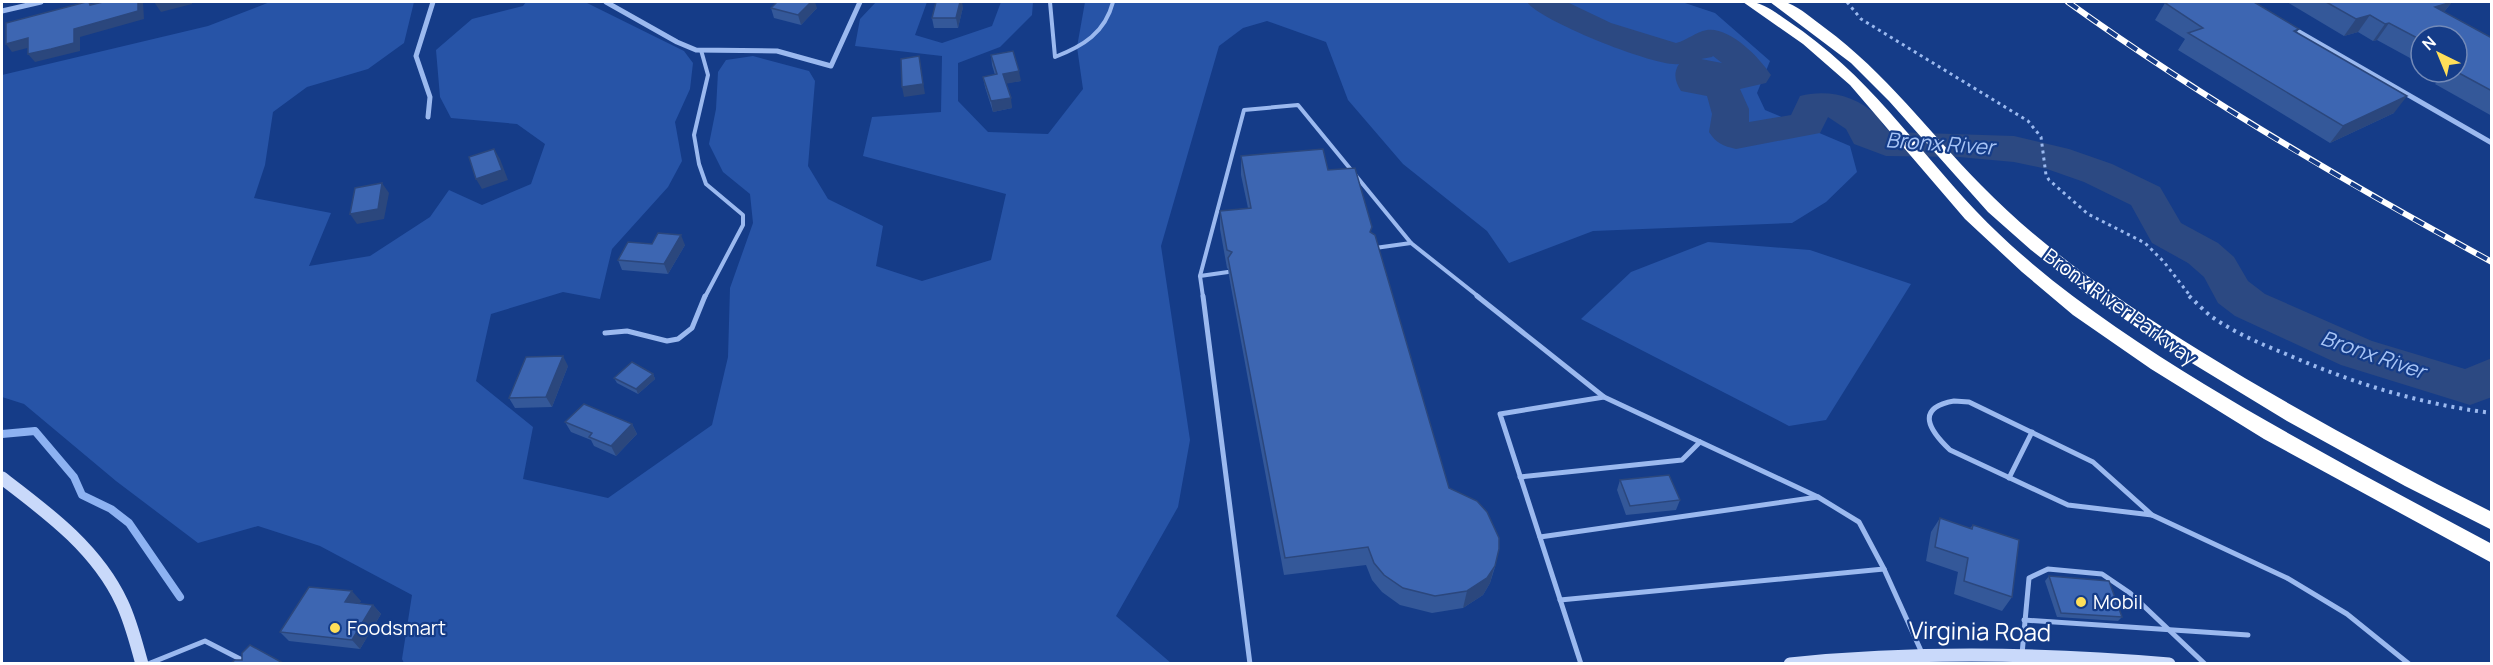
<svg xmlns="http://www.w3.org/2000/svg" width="2493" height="665" font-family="Manrope,sans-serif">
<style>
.green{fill:#2754a7}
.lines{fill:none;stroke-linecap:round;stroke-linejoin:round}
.stream{stroke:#8db2f2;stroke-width:8}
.river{fill:#2c4982;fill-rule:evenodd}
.path-far1{stroke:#9bb9ef;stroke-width:3;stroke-dasharray:3 4;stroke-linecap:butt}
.path{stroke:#9bb9ef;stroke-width:4;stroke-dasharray:3 5;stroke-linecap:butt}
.lane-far1{stroke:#9bb9ef;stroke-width:4}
.lane{stroke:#9bb9ef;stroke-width:5}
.street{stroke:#9bb9ef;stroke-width:5}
.secondary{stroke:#c9d9fa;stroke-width:13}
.highway{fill:#fff;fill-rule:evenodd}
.rail-casing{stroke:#fff;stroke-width:6}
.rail{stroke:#153c88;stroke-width:4;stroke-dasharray:12;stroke-linecap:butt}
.wall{fill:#345899}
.shaded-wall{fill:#2b477d}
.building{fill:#3d66b2;stroke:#2b477d;stroke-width:1.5}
.poi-dot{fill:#ffdf59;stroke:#153c88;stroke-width:2}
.labels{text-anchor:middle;stroke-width:4.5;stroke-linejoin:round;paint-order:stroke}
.street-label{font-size:20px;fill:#fff;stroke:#153c88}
.poi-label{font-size:20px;fill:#fff;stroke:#153c88;text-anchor:start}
.water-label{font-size:21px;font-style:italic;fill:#a7c4f6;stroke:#153c88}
.near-street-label{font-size:24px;fill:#fff;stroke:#153c88}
</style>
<rect width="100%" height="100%" fill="#153c88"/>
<g class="green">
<path d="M270 2H414L404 43 368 69 307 87 273 112 265 165 254 198 331 213 309 266 370 256 430 217 449 190 482 205 531 184 545 144 517 124 451 118 440 97 436 50 472 19 523 6 526 2H585L684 51 693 63 690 89 675 122 682 161 668 187 612 249 600 299 563 292 491 314 476 381 533 427 523 479 608 498 712 425 728 357 730 288 753 223 750 194 723 172 709 144 716 109 718 72 726 60 753 56 809 71 815 81 808 166 828 199 883 226 876 266 922 281 991 260 1006 194 863 156 872 117 941 112 942 56 855 46 860 19 876 2H927L915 35 942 43 992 26 1001 2H1033L1032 15 1000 47 958 63V101L988 132 1048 134 1083 89 1077 47 1085 2H1682L1715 13 1770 61 1757 93 1765 110 1850 146 1857 172 1826 202 1792 223 1593 231 1509 263 1487 231 1403 164 1348 100 1326 42 1267 21 1243 28 1219 46 1161 246 1190 440 1178 507 1116 616 1171 663H404L402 659 412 595 320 546 258 526 198 543 116 481 24 404 2 397V75L208 26Z"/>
<path d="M1708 242 1810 250 1911 284 1826 420 1789 426 1581 319 1631 272Z"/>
</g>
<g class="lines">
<path class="stream" d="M2 434 35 431 74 477 82 495 111 509 129 523 180 597"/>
<path class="river" d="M1527 2H1567L1611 23 1676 43C1688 40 1695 32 1707 30 1730 27 1759 57 1771 75L1766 83 1740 89 1749 109V122L1791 115 1800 96C1826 89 1856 95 1876 115 1884 122 1880 126 1892 132L2014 136 2069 149 2112 164 2160 187 2181 223 2218 243 2234 257 2248 281 2265 294 2372 341 2465 369 2492 358V397L2470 405 2341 365 2235 316 2218 303 2204 277 2188 263 2152 243 2131 205 2084 182 2047 169 2014 162 1959 157 1886 156 1854 144 1846 129 1828 117 1820 133 1736 149C1723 146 1716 143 1709 132L1712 114 1707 96 1681 91C1675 82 1673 73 1679 64 1658 68 1540 21 1527 2ZM1713 56 1722 63 1701 59 1712 57Z"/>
<path class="path-far1" d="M1847 2 1861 19 2028 121 2041 137 2046 175 2049 180 2088 214 2145 243 2164 262 2191 297"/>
<path class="path" d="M2189 296C2197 303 2204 311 2212 317 2235 333 2261 344 2286 354 2353 383 2419 404 2492 413"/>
<g class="lane-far1">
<path d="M1050 2 1055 57C1083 46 1105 33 1113 2"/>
<path d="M701 50 708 75 694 135 699 164 706 184 743 215V225L705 297"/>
<path d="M1375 248 1411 243"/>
<path d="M1200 276 1228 272"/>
<path d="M1203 297 1200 276 1244 110 1298 105 1411 243 1479 297"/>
</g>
<g class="lane">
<path d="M1203 296 1250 664"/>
<path d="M1477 296 1604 397 1818 497 1859 522 1884 569 1560 600"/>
<path d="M605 333 627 331 667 341 678 339 692 328 705 296"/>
<path d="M1954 401 1969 402 2093 462 2152 515 2068 505 1950 450C1930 431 1914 408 1954 401Z"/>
<path d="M1520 477 1682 460 1700 442"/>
<path d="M2009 478 2032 432"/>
<path d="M2152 515 2287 578 2347 614 2409 664"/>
<path d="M1540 537 1818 497"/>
<path d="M1884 569 1922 653"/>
<path d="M2024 620 2248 635"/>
<path d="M2022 654 2029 578 2048 569 2102 574 2130 593 2205 664"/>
<path d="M148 664 205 641 244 661"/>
<path d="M1581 664 1500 414 1604 397"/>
</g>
<g class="street">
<path d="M606 2 677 42 696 50 777 51 831 66 860 2"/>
<path d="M2 11 41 2"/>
<path d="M2292 28 2492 143"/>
<path d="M428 117 430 97 416 56 433 2"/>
</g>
<g class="secondary">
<path d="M2 478C48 513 97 549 122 603 131 622 136 643 142 664"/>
<path d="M1790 664C1917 651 2042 653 2169 664"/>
</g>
<g class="highway">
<path d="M1743 2C1761 0 1773 11 1788 21 1869 75 1912 143 1976 211 2042 280 2123 334 2204 384 2298 441 2395 492 2492 544V563L2264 439 2151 369 2073 315 2022 272 1965 219 1850 85 1803 44Z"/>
<path d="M1770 2C1775 1 1783 0 1788 3 1801 8 1814 20 1825 28 1886 73 1929 132 1981 185 2046 252 2123 303 2202 352 2296 410 2393 462 2492 512V530L2405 486 2287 421 2172 351 2087 294 2031 250 1988 212 1889 101 1851 63Z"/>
</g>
<g class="rail-casing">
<path id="rail" d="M2068 2C2203 99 2346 183 2492 262"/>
</g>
<use href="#rail" class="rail"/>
</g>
<g class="wall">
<path d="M2287 2H2452L2444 12 2492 38V116L2435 84 2442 76 2435 72H2457V36H2421V64L2377 40 2373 41 2358 32 2344 36Z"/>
<path d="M2165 3 2299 29 2297 32 2394 113 2330 143 2178 50 2185 39 2155 20Z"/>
<path d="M963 7 958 28H934L932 18Z"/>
<path d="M771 8H817L801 25 774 18Z"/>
<path d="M991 55 1021 81 1006 83 1012 108 993 112 985 87 983 77 995 75 992 65Z"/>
<path d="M1241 156 1328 170 1372 233 1449 488 1495 567 1490 583 1483 595 1463 608 1432 613 1400 605 1382 592 1372 580 1366 565 1284 575 1229 276 1228 269 1227 268 1220 229V211L1248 208 1241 175Z"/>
<path d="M652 244 685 245 668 274 622 270 618 260Z"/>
<path d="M568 366 552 407 515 408 509 398Z"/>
<path d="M653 374 655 379 638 394 617 383 614 378Z"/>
<path d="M565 422 632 424 637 434 616 456 594 446 591 440 571 432Z"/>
<path d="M1620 480 1680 500 1676 510 1626 515 1617 490Z"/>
<path d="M1940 518 1970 528 1973 525 2012 597 2002 611 1954 594 1958 572 1926 561 1931 532Z"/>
<path d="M2049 576 2122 617 2118 621 2057 617 2045 581Z"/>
<path d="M361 601 359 604 373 605 381 614 360 649 289 641 280 632Z"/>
</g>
<g class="shaded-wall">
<path d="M138 2H143L144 19 80 37V51L35 62 28 54 74 29Z"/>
<path d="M154 2H192V4L161 12Z"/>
<path d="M811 2H815L817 8 801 25 798 15Z"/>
<path d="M960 2H962L963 7 958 28 956 18Z"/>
<path d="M2452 2 2439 18 2435 7Z"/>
<path d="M2370 15 2358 32 2344 36 2356 19Z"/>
<path d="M2389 23 2377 40 2373 41 2385 24Z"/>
<path d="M28 38 35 46 12 52 6 44Z"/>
<path d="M919 56 925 94 904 97 902 87Z"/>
<path d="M1019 71 1021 81 1005 84 1003 74Z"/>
<path d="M2407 96 2394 113 2330 143 2343 126Z"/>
<path d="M1011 98 1012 108 993 112 991 101Z"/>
<path d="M494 149 500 159 508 180 482 189 476 179Z"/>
<path d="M382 183 389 193 384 219 357 224 350 214Z"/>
<path d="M681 235 685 245 668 274 664 264Z"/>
<path d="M563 356 568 366 552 407 546 397Z"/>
<path d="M653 374 655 379 638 394 636 389Z"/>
<path d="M632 424 637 434 616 456 611 446Z"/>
<path d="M1499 549 1490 583 1483 595 1463 608 1467 591Z"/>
<path d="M352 591 361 601 354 612 345 602Z"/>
<path d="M373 605 381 614 360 649 352 640Z"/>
</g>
<g class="building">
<path d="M86 2H89L90 5 103 2H138V11L74 29V43L51 49 28 54V38L6 44V23Z"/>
<path d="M777 2H811L798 15 771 8Z"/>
<path d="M936 2H960L956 18H932Z"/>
<path d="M2170 2H2254L2299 29 2294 31 2407 96 2343 126 2188 33 2203 28 2165 3Z"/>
<path d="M2326 2H2452L2435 7 2492 38V91L2457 72V63L2460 61 2457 60V36H2421V40L2389 23 2385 24 2370 15 2356 19Z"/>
<path d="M1013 51 1019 71 1003 74 1011 98 991 101 983 77 997 74 991 55Z"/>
<path d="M919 56 923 84 902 87 901 59Z"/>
<path d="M494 149 502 170 476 179 469 157Z"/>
<path d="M1323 149 1328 170 1355 168 1372 227 1370 232 1375 235 1449 488 1477 501 1487 512 1499 538V549L1495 566 1487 578 1467 591 1435 596 1403 588 1384 575 1374 563 1368 547 1285 558 1228 258 1232 252 1227 250 1220 211 1251 208 1241 156Z"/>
<path d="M382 183 378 209 350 214 355 188Z"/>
<path d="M658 233 681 235 664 264 618 260 628 242 652 244Z"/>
<path d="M563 356 546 397 509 398 526 357Z"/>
<path d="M632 362 653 374 636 389 614 378Z"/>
<path d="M584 404 632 424 611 446 589 437 592 433 565 422Z"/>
<path d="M1669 475 1680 500 1630 506 1620 480Z"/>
<path d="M1940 518 1972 529 1973 525 2019 540 2012 597 1964 581 1968 558 1935 547Z"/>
<path d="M2049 576 2109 581 2122 617 2061 613Z"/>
<path d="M309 587 352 591 345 602 373 605 352 640 280 632Z"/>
<path d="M250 645 283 663H231L235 660H242V653Z"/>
</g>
<g class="poi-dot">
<circle cx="2081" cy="602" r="6"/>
<circle cx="335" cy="628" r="6"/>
</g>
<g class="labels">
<g class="street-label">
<text transform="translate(2120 307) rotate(36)" y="7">Bronx River Parkway</text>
</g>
<g class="poi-label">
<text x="2093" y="609">Mobil</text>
<text x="347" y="635">Foodsmart</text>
</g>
<g class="water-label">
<text transform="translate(1940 144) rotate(4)" y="7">Bronx River</text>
<text transform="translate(2373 355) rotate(19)" y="7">Bronx River</text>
</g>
<g class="near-street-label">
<text transform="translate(1980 632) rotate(1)" y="8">Virginia Road</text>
</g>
</g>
<rect width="2493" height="665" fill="none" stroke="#ffffff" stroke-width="6"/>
<g transform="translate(2439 54) rotate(317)"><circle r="28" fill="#153c88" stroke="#738ab8" stroke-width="1.5"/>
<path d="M0-4.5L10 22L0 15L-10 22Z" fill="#ffdf59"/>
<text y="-9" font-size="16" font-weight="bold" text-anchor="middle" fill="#ffffff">N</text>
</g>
</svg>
